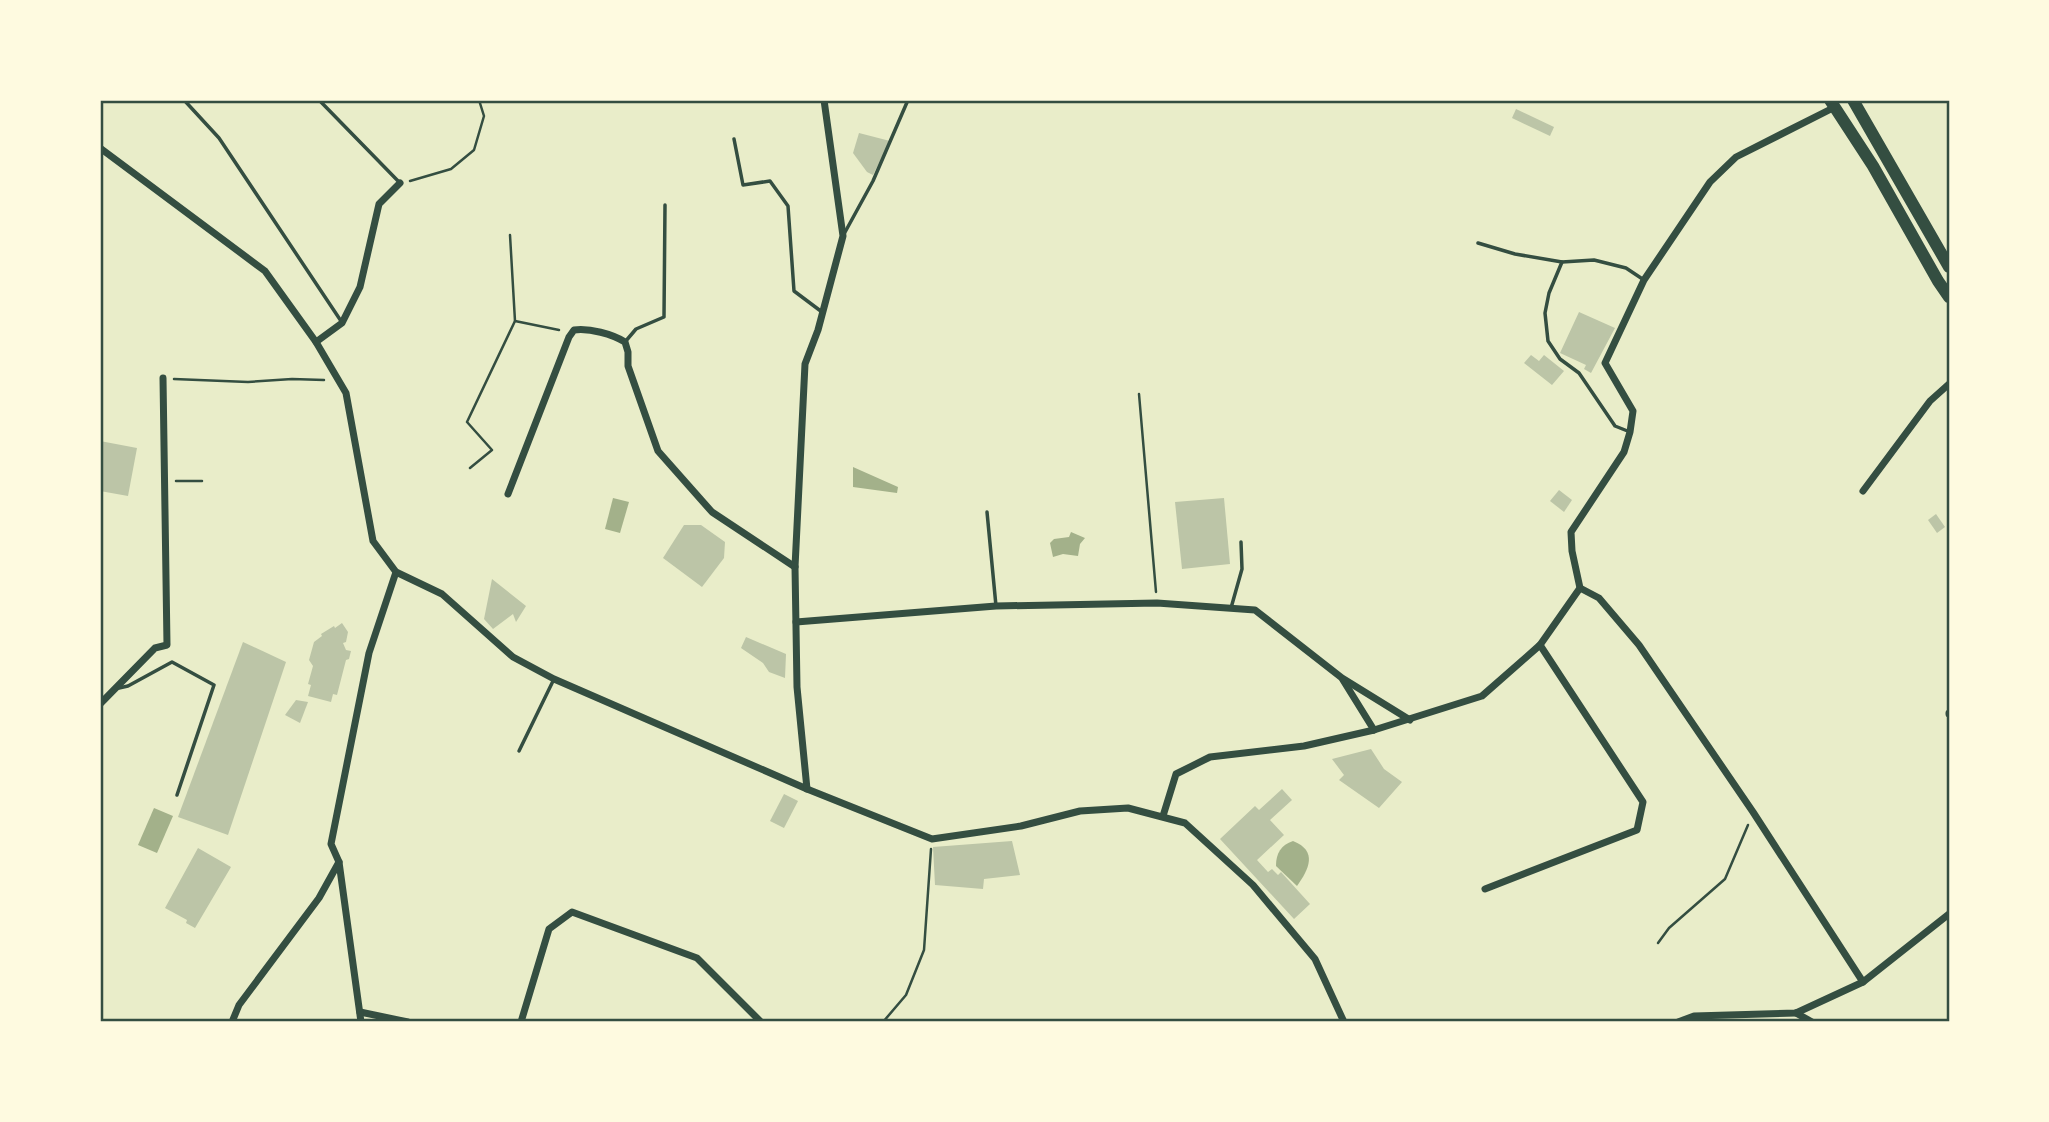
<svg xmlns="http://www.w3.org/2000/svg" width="2049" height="1122" font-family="Overpass,sans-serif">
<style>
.water{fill:#a3b18a}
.building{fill:#bcc5a7}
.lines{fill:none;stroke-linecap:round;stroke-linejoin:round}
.path{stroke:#344e41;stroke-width:2.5}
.service{stroke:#344e41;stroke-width:3.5}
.minor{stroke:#344e41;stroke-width:7}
.trunk{stroke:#344e41;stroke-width:12}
.neatline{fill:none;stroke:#344e41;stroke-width:2.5}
</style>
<rect width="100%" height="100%" fill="#e9edc9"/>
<g class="water">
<path d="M853 467 898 487 897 493 853 487Z"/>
<path d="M613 498 629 502 620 533 605 529Z"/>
<path d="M1071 532 1085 538 1080 544 1078 556 1063 554 1053 557 1050 543 1054 539 1069 537Z"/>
<path d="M154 808 173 816 157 853 138 845Z"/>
<path d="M1293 841C1318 851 1309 869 1297 886L1276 866C1276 853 1281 845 1293 841Z"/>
</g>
<g class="building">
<path d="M1516 109 1554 127 1550 136 1512 118Z"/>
<path d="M859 133 890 141 873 175 867 172 853 153Z"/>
<path d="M1579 312 1615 328 1591 373 1584 369 1586 365 1560 353Z"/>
<path d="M1531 355 1539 361 1544 355 1564 371 1552 385 1524 363Z"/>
<path d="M100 441 137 448 128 496 100 491Z"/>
<path d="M1559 490 1572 500 1564 512 1550 501Z"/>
<path d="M1224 498 1230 564 1182 569 1175 502Z"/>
<path d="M1936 514 1945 527 1937 533 1928 520Z"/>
<path d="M684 525H701L725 542 724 558 702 587 663 558Z"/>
<path d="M492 579 526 606 516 622 513 614 493 629 484 619Z"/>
<path d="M342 623 348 632 346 642 343 643 346 650 351 651 349 659 346 660 337 695 333 694 331 702 308 696 311 685 308 684 313 666 309 660 314 642 322 636 321 634 334 626 335 628Z"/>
<path d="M746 637 786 654 785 678 769 672 763 663 741 648Z"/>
<path d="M243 642 286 662 228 835 178 817Z"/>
<path d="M296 700 308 702 300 723 285 715Z"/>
<path d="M1371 749 1384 769 1402 782 1379 808 1339 780 1344 775 1332 759Z"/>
<path d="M1282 789 1292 800 1270 820 1284 835 1257 860 1268 872 1272 869 1278 875 1281 872 1310 904 1294 919 1220 839 1255 806 1259 810Z"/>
<path d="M784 794 798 801 784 828 770 821Z"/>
<path d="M1012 841 1020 875 984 879 983 889 935 885 933 847Z"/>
<path d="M198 848 231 867 195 928 186 923 187 920 165 908Z"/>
</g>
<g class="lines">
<g class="path">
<path d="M410 181 451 169 474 150 484 116 479 100"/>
<path d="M515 321 559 330"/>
<path d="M174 379 248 382 292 379 324 380"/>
<path d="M1139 394 1156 592"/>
<path d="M470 468 492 450 467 422 515 321 510 235"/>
<path d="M176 481H202"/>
<path d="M1658 943 1669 928 1725 879 1748 825"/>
<path d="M883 1022 906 995 924 950 931 849"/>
</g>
<g class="service">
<path d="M184 100 219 138 341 321"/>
<path d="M319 100 400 183"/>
<path d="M734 139 743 185 770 181 788 206 794 291 822 312"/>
<path d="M844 234 873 181 908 100"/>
<path d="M1478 243 1515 254 1562 262 1594 260 1626 268 1644 280"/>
<path d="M1562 262 1549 293 1545 313 1548 341 1560 359 1579 373 1615 426 1630 432"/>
<path d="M625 342 636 329 664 317 665 205"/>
<path d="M987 512 996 606"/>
<path d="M1231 608 1242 569 1241 542"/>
<path d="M119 688 128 686 172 662 214 685 177 795"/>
<path d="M519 751 554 679"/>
</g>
<g class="minor">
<path d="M100 148 265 271 316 342 346 393 373 541 396 572 442 594 513 657 554 679 807 789 932 839 1021 826 1080 811 1128 808 1185 823 1253 885 1315 959 1344 1022"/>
<path d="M316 342 342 323 360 287 379 204 400 183"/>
<path d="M1863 491 1930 401 1949 384"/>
<path d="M508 494 569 337 574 330C590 328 612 334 625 342L628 352V366L658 451 712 512 795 567"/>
<path d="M1580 588 1599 598 1639 645 1753 812 1863 982"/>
<path d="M796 622 996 606 1157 603 1255 610 1342 678 1410 720"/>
<path d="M1343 680 1374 730"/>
<path d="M100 704 155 648 167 645 163 378"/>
<path d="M1949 713V714"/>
<path d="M807 789 797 687 795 567 805 364 818 330 843 236 824 100"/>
<path d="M1163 816 1176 774 1210 757 1304 746 1374 730 1482 696 1540 645 1580 588 1572 551 1571 532 1624 452 1630 432 1633 411 1605 363 1644 280 1710 182 1736 157 1835 107"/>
<path d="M1485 889 1637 830 1643 802 1540 645"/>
<path d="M360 1012 408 1022"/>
<path d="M1796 1013 1812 1022"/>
<path d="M232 1022 239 1005 319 898 339 862"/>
<path d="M361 1022 339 862 331 844 369 653 396 572"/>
<path d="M521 1022 549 929 572 912 697 958 761 1022"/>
<path d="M1678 1022 1694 1016 1796 1013 1863 982 1949 914"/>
</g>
<g class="trunk">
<path d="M1830 100 1873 166 1938 281 1949 297"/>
<path d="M1853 100 1949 267"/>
</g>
</g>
<rect width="2049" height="1122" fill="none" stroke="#fefae0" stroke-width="203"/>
<rect x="102" y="102" width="1846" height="918" class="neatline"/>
</svg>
